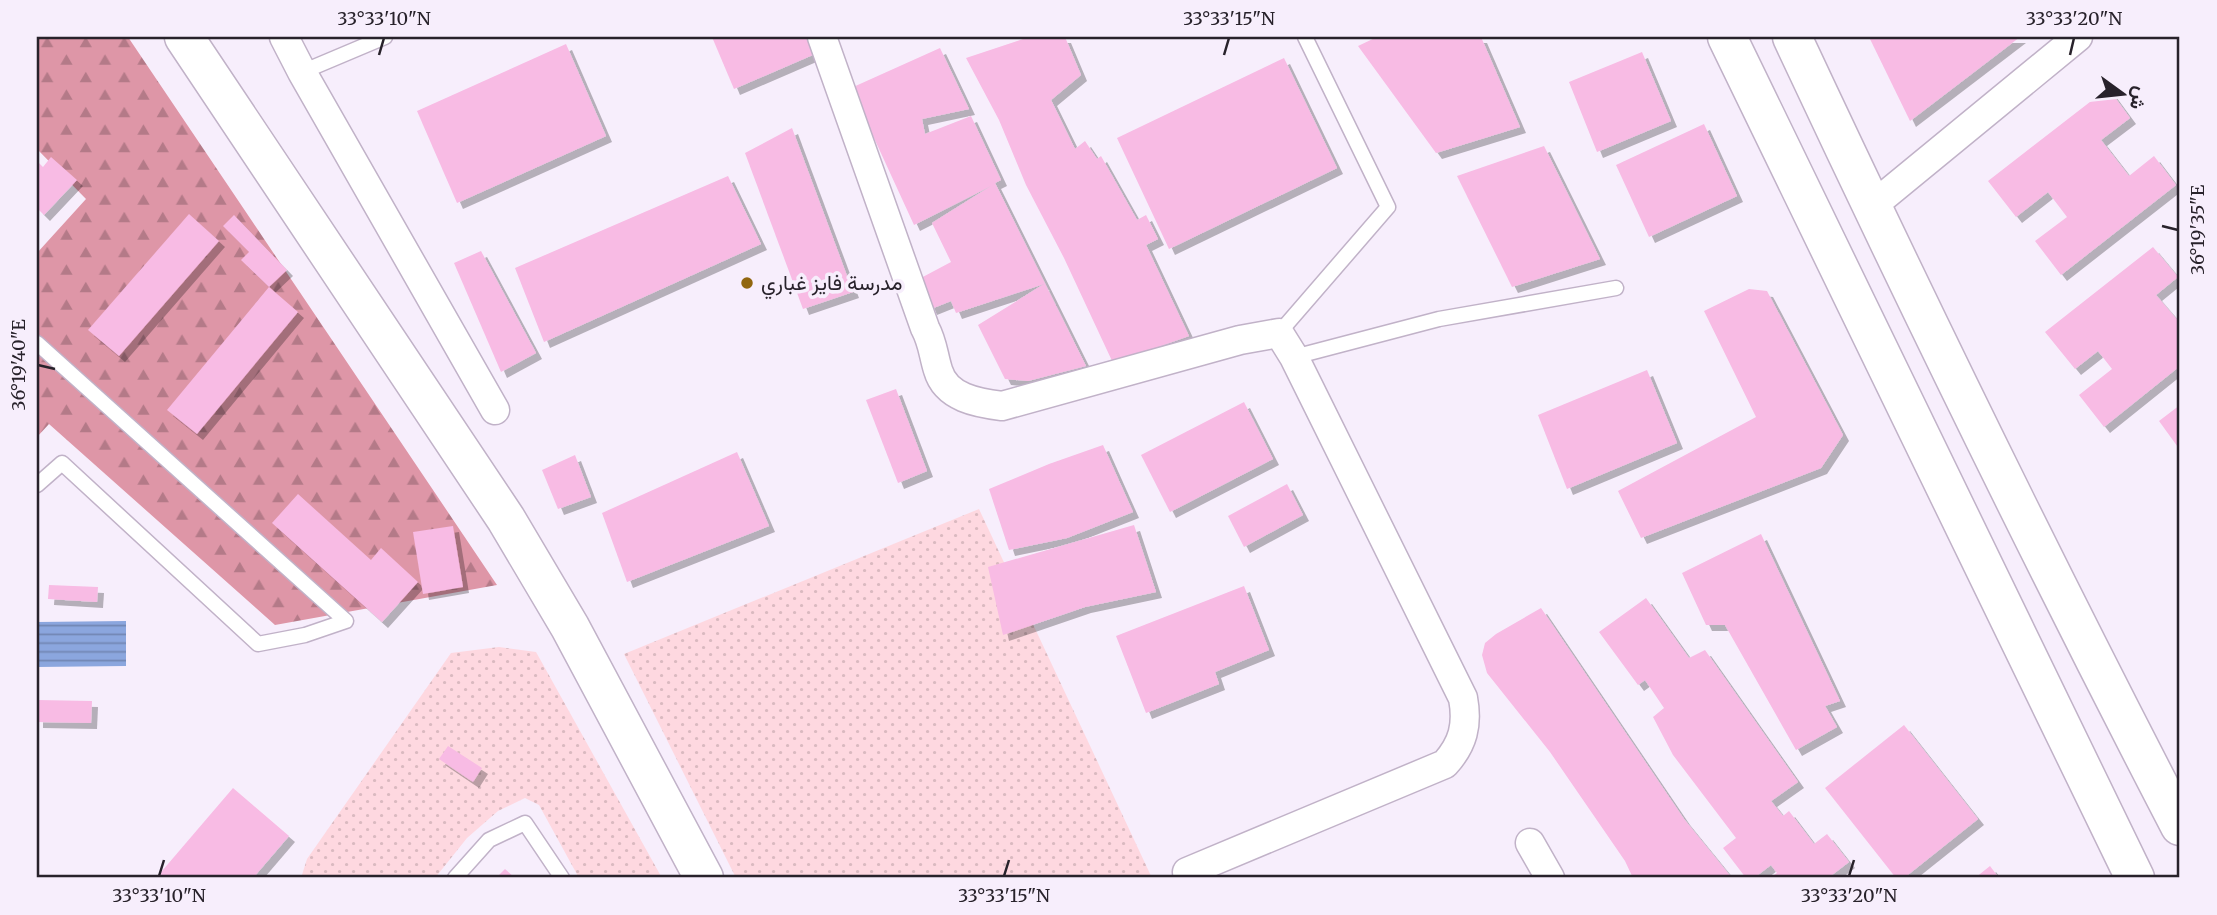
<svg xmlns="http://www.w3.org/2000/svg" width="2217" height="915" font-family="Merriweather,Vazirmatn,serif">
<style>
.green{fill:url(#green-dots)}
.forest{fill:url(#forest-firs)}
.water{fill:url(#water-rules)}
.building{fill:#f8bbe4;filter:url(#shadow)}
.lines{fill:none;stroke-linecap:round;stroke-linejoin:round}
.service-casing{stroke:#c1b2c8;stroke-width:17}
.minor-casing{stroke:#c1b2c8;stroke-width:31}
.secondary-casing{stroke:#c1b2c8;stroke-width:41}
.primary-casing{stroke:#c1b2c8;stroke-width:41}
.service{stroke:#fff;stroke-width:14}
.minor{stroke:#fff;stroke-width:28}
.secondary{stroke:#fff;stroke-width:38}
.primary{stroke:#fff;stroke-width:38}
.ticks{fill:none;stroke:#28222b;stroke-width:2.5}
.poi-dot{fill:#91660f;stroke:#f7eefc;stroke-width:2.5}
.labels{text-anchor:middle;stroke-width:7;stroke-linejoin:round;paint-order:stroke}
.poi-label{font-size:21px;fill:#28222b;stroke:#f7eefc;text-anchor:start}
.neatline{fill:none;stroke:#28222b;stroke-width:2.5}
.ticks-label{font-size:18px;text-anchor:middle;fill:#28222b}
</style>
<defs>
<pattern id="green-dots" width="8" height="8" patternUnits="userSpaceOnUse" patternTransform="scale(1.75)"><rect width="8" height="8" fill="#fed8e0"/><path d="M2 2h.1M6 6h.1" fill="none" stroke="#dab9c0" stroke-width="1.8" stroke-linecap="round"/></pattern>
<pattern id="forest-firs" width="22" height="20" patternUnits="userSpaceOnUse" patternTransform="scale(1.75)"><rect width="22" height="20" fill="#de96a7"/><path d="M5 1l3.5 6h-7zM16 11l3.5 6h-7z" fill="#b47a88"/></pattern>
<pattern id="water-rules" width="6" height="5" patternUnits="userSpaceOnUse" patternTransform="scale(1.75)"><rect width="6" height="5" fill="#8ba6de"/><path d="M0 2.5h6" fill="none" stroke="#7287b4"/></pattern>
<filter id="shadow"><feDropShadow dx="6" dy="6" stdDeviation="0" flood-color="#0004"/></filter>
</defs>
<rect width="100%" height="100%" fill="#f7eefc"/>
<g class="green">
<path d="M979 509 1152 878H736L624 654Z"/>
<path d="M499 647 536 652 662 878H579L539 805 525 798 498 811 467 838 435 878H301L307 859 451 653Z"/>
</g>
<path class="forest" d="M37 37H128L497 585 275 625 49 424 37 437V253L86 199 37 149Z"/>
<path class="water" d="M126 621V666L37 667V622Z"/>
<g class="building">
<path d="M712 37H816L822 51 734 89Z"/>
<path d="M1029 37H1065L1081 75 1051 100 1075 149 1085 141 1097 159 1101 156 1137 220 1146 215 1158 239 1146 245 1189 336 1113 363 1064 258 1026 185 999 120 966 58Z"/>
<path d="M1377 37H1481L1520 127 1436 153 1358 46Z"/>
<path d="M1869 37H2020L1910 121Z"/>
<path d="M566 44 606 136 457 203 417 111Z"/>
<path d="M940 48 969 109 922 119 925 134 971 116 1001 180 995 183 1086 366 1028 381 1005 379 978 325 1044 284 956 313 951 301 931 309 919 279 951 262 932 223 991 186 914 225 851 88Z"/>
<path d="M1642 52 1671 121 1597 152 1569 82Z"/>
<path d="M1284 58 1337 168 1169 249 1117 138Z"/>
<path d="M2108 88 2130 118 2101 140 2129 176 2154 156 2176 185 2061 275 2035 241 2067 217 2048 192 2016 217 1988 181Z"/>
<path d="M1704 124 1737 196 1649 237 1616 165Z"/>
<path d="M792 128 853 292 803 309 745 153Z"/>
<path d="M1544 146 1600 259 1512 287 1457 176Z"/>
<path d="M51 157 77 180 44 215 37 208V161L43 167Z"/>
<path d="M728 176 761 244 544 342 515 268Z"/>
<path d="M189 214 219 241 119 356 88 330Z"/>
<path d="M234 215 287 270 269 287 298 312 197 434 167 410 269 287 241 260 249 252 223 226Z"/>
<path d="M2153 247 2178 277 2156 295 2180 323V366L2104 427 2079 395 2112 369 2098 351 2075 369 2045 332Z"/>
<path d="M481 251 536 353 501 372 454 263Z"/>
<path d="M1749 289 1767 291 1843 435 1821 468 1641 538 1618 491 1756 417 1704 311Z"/>
<path d="M1647 370 1677 443 1567 489 1538 415Z"/>
<path d="M896 389 927 471 898 483 866 400Z"/>
<path d="M1244 402 1273 459 1170 512 1141 455Z"/>
<path d="M2180 405V450L2159 421Z"/>
<path d="M1103 445 1133 512 1067 538 1009 550 989 489 1049 464Z"/>
<path d="M737 452 769 526 627 582 602 513Z"/>
<path d="M575 455 591 497 558 509 542 470Z"/>
<path d="M1287 484 1303 515 1244 547 1228 516Z"/>
<path d="M298 494 371 560 381 548 418 582 382 622 272 523Z"/>
<path d="M1134 525 1156 592 1085 607 1003 635 988 567Z"/>
<path d="M453 526 463 587 423 594 413 532Z"/>
<path d="M1761 534 1840 701 1825 706 1837 727 1796 750 1725 625H1706L1682 573Z"/>
<path d="M49 585 98 587 97 602 48 599Z"/>
<path d="M1244 586 1269 650 1215 672 1219 684 1146 713 1116 636Z"/>
<path d="M1646 598 1689 658 1705 650 1798 782 1771 801 1783 816 1789 811 1814 844 1827 834 1849 862 1828 878H1770L1777 873 1771 865 1754 878H1746L1723 848 1736 838 1673 755 1653 717 1664 708 1645 680 1638 685 1599 632Z"/>
<path d="M1541 608 1684 819 1732 878H1633L1625 861 1550 752 1487 673 1482 655 1485 643 1496 634Z"/>
<path d="M37 700 92 701 91 723 37 722Z"/>
<path d="M1904 725 1978 819 1904 878H1896L1825 788Z"/>
<path d="M448 746 482 768 473 782 439 759Z"/>
<path d="M233 788 289 836 253 878H156Z"/>
<path d="M1990 866 1999 878H1975Z"/>
<path d="M505 869 515 878H496Z"/>
</g>
<g class="lines">
<g class="service-casing">
<g id="service">
<path d="M302 72 385 37"/>
<path d="M1279 333 1388 207 1305 37"/>
<path d="M37 343 346 621 305 635 258 644 62 463 37 485"/>
<path d="M1294 357 1439 319 1616 288"/>
<path d="M455 878 489 840 525 823 562 878"/>
</g>
</g>
<g class="minor-casing">
<g id="minor">
<path d="M284 37 302 72 495 410"/>
<path d="M822 37 925 328C933 343 933 354 938 370 946 398 978 403 1002 406L1240 340 1279 333 1294 357 1463 698C1468 725 1463 744 1445 764L1187 872"/>
<path d="M1871 207 2078 37"/>
<path d="M1530 843 1550 878"/>
</g>
</g>
<g class="secondary-casing">
<path id="secondary" d="M184 37 506 519 570 627 704 878"/>
</g>
<g class="primary-casing">
<g id="primary">
<path d="M1727 37 2135 878"/>
<path d="M1792 37C1916 302 2045 566 2180 826"/>
</g>
</g>
<use href="#service" class="service"/>
<use href="#minor" class="minor"/>
<use href="#secondary" class="secondary"/>
<use href="#primary" class="primary"/>
</g>
<path class="ticks" d="M379 55 384 38M1224 55 1229 38M2070 55 2074 38M2162 226 2178 230M38 365 55 369M159 876 164 860M1004 876 1009 860M1849 876 1854 860"/>
<circle class="poi-dot" cx="747" cy="283" r="7"/>
<g class="labels">
<g class="poi-label">
<text x="761" y="290">مدرسة فايز غباري</text>
</g>
</g>
<rect width="2217" height="915" fill="none" stroke="#f7eefc" stroke-width="77"/>
<g transform="translate(2123 94) rotate(105)" stroke="#f7eefc" stroke-width="5" paint-order="stroke">
<path d="M0-5L12 26L0 18L-12 26Z" fill="#28222b"/>
<text y="-10" font-size="19" font-weight="bold" text-anchor="middle" fill="#28222b">ش</text>
</g>
<rect x="38" y="38" width="2140" height="838" class="neatline"/>
<g class="ticks-label">
<text x="384" y="25">33°33'10"N</text>
<text x="1229" y="25">33°33'15"N</text>
<text x="2074" y="25">33°33'20"N</text>
<text transform="translate(2198 230) rotate(-90)" y="6">36°19'35"E</text>
<text transform="translate(19 365) rotate(-90)" y="6">36°19'40"E</text>
<text x="159" y="902">33°33'10"N</text>
<text x="1004" y="902">33°33'15"N</text>
<text x="1849" y="902">33°33'20"N</text>
</g>
</svg>
